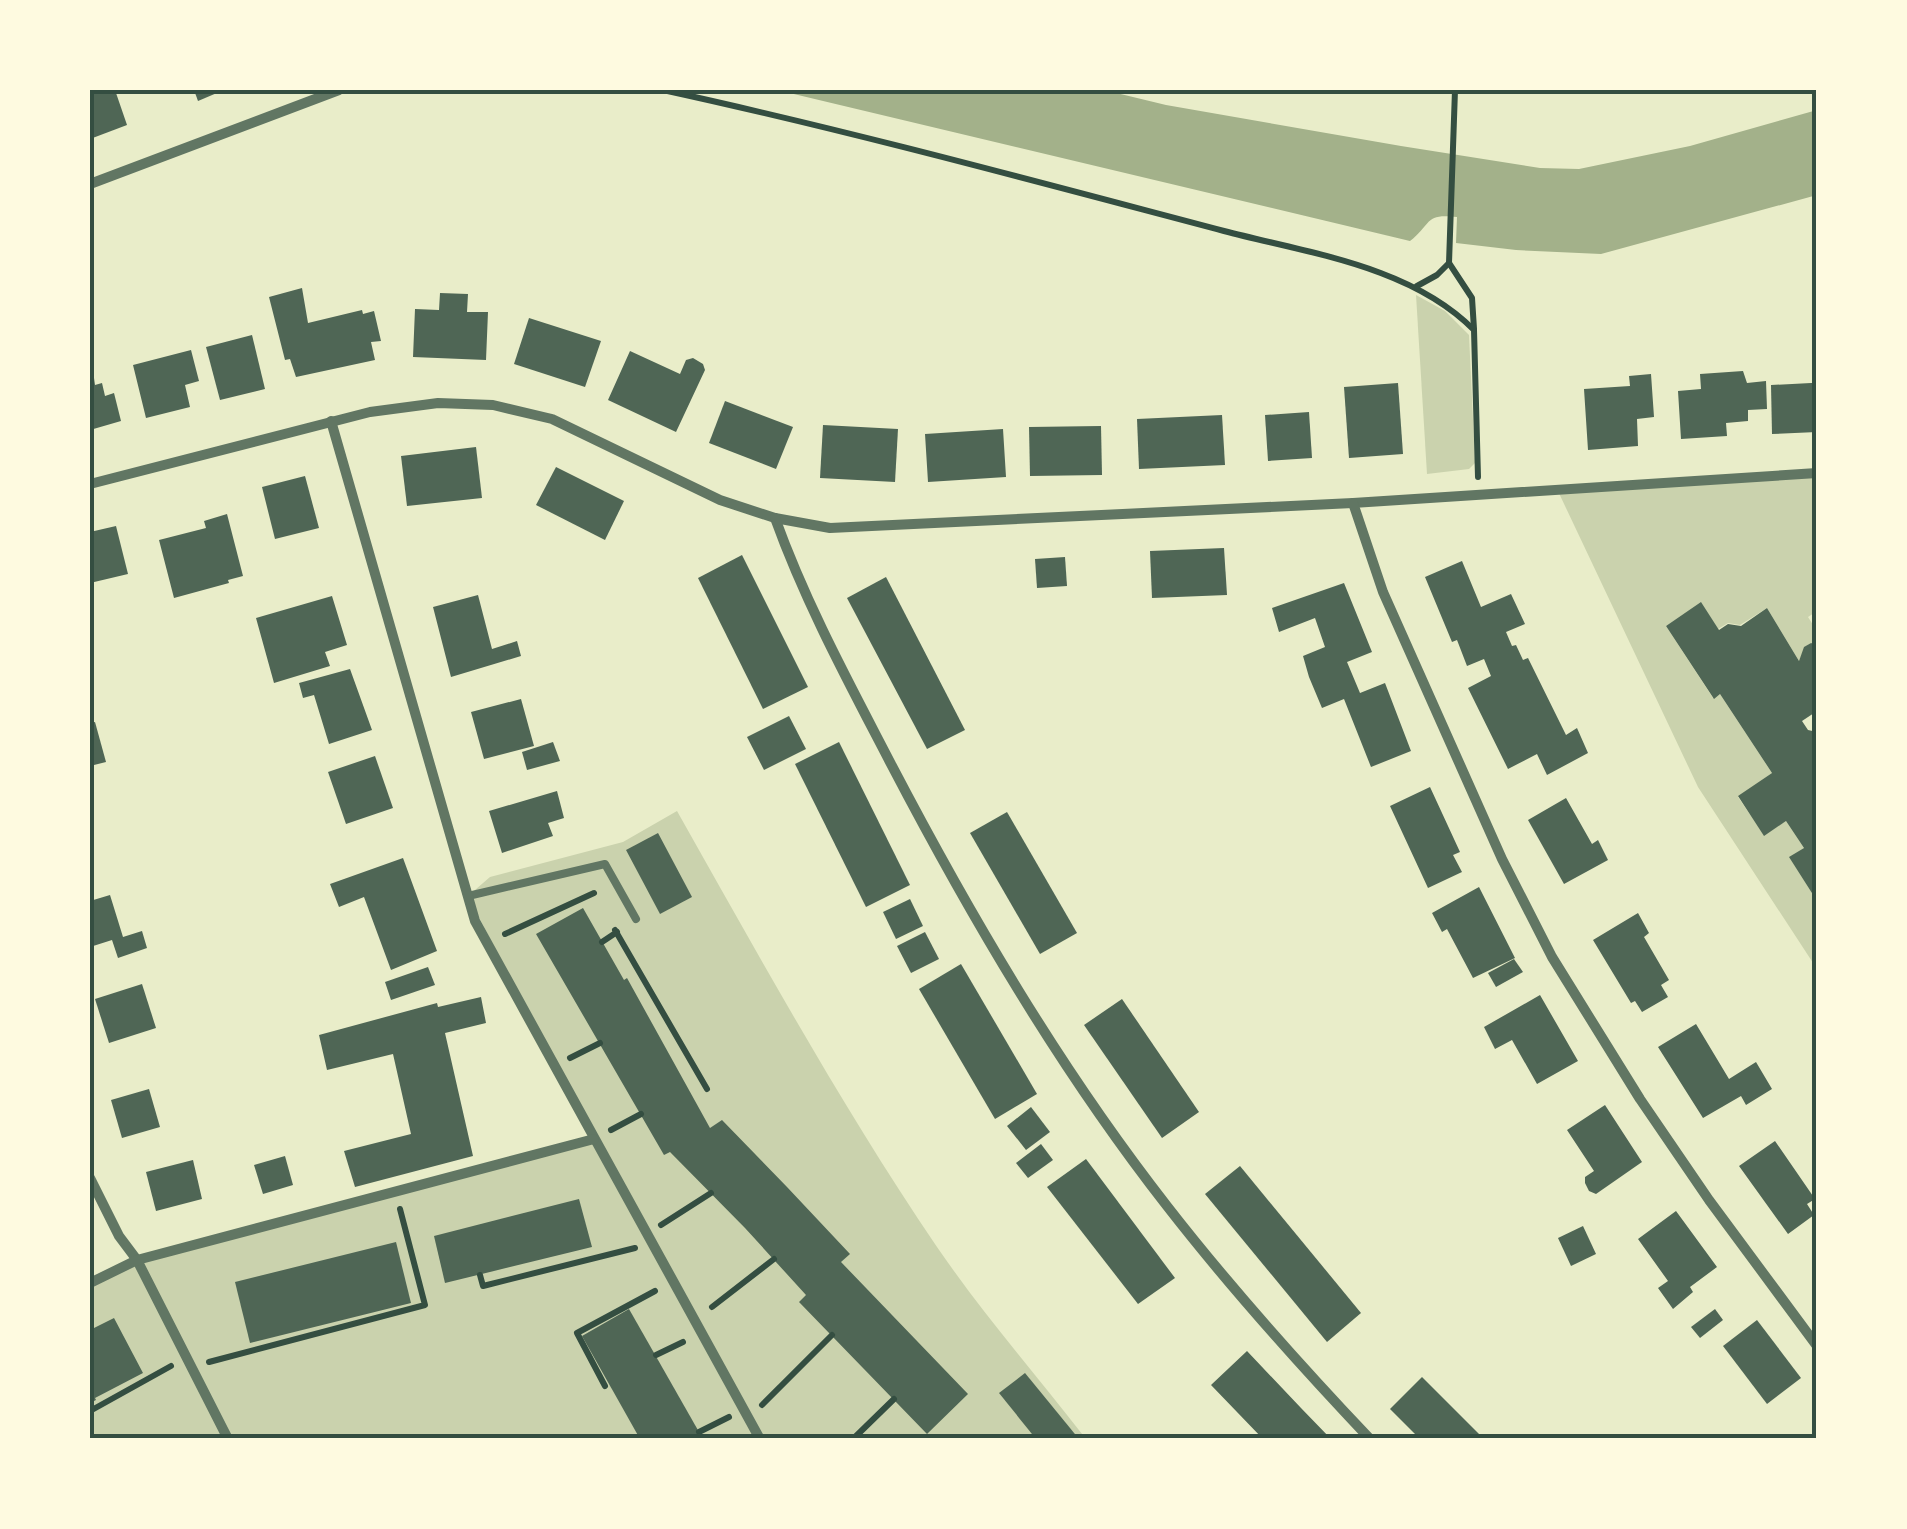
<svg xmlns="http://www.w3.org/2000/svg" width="1907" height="1529" font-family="'DejaVu Sans',sans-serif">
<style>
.green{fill:#cad2ad}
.water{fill:#a3b18a}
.building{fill:#4f6655}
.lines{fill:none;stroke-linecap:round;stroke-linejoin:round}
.path{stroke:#344e41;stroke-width:6}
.service{stroke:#617663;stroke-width:8}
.minor{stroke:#617663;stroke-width:10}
.neatline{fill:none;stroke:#344e41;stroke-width:4}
</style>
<rect width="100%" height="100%" fill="#e9edc9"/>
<g class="green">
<path d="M1416 295 1445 311 1469 335 1475 463 1469 469 1427 474Z"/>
<path d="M1817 474V611L1808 617 1817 631V645L1811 643 1805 647 1799 661 1767 608 1740 625 1728 623 1718 629 1701 603 1666 626 1713 698 1720 694 1772 773 1738 797 1764 835 1786 821 1804 848 1790 858 1817 901V969L1698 787 1557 489Z"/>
<path d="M677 811C760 958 842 1107 937 1247 983 1314 1036 1375 1086 1439H90V1283L137 1260 594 1140 468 896 490 877 623 842Z"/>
</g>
<path class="water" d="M777 90H1104L1166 105 1401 146 1540 168 1579 169 1690 146 1817 110V195L1601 254 1516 250 1456 243 1457 217C1424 213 1432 224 1410 241Z"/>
<g class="building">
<path d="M90 90H115L127 125 90 139Z"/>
<path d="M194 90H224L198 101Z"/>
<path d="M302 288 308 323 362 310 363 314 374 311 381 341 371 342 375 360 296 377 290 359 285 360 269 297Z"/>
<path d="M440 293 468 294 467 312H488L486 360 413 357 415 309 439 310Z"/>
<path d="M529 318 601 341 585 387 514 364Z"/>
<path d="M252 335 265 389 220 400 206 347Z"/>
<path d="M191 350 199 381 185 385 190 407 146 418 133 365Z"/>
<path d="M630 351 680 374 686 360 693 358 703 364 705 370 676 432 608 400Z"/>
<path d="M1743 371 1747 383 1766 381 1767 409 1748 410V421L1726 423 1727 436 1681 439 1678 391 1701 389 1700 374Z"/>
<path d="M1651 374 1654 417 1637 419 1638 446 1588 450 1584 389 1630 386 1629 376Z"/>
<path d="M94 378 95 385 102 383 105 396 114 393 121 421 90 430V379Z"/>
<path d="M1398 383 1403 454 1349 458 1344 387Z"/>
<path d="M1811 383H1817V432L1772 434 1771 385Z"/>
<path d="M725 401 793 427 776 469 709 443Z"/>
<path d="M1309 412 1312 458 1268 461 1265 415Z"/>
<path d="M1222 415 1225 465 1139 469 1137 419Z"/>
<path d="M823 425 898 429 895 482 820 478Z"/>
<path d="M1101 426 1102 475 1030 476 1029 427Z"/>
<path d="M1003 429 1006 477 928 482 925 434Z"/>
<path d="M476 447 482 498 407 506 401 456Z"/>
<path d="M556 467 624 501 605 540 536 505Z"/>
<path d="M305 476 319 528 275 539 262 487Z"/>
<path d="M227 514 243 576 228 580 229 583 174 598 159 540 206 528 204 521Z"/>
<path d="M116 526 128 574 90 583V532Z"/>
<path d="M1224 548 1227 595 1152 598 1150 551Z"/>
<path d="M742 555 808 687 763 709 698 578Z"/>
<path d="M1065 557 1067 586 1037 588 1035 559Z"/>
<path d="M1462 561 1481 607 1511 594 1525 624 1506 632 1512 646 1516 645 1523 660 1528 658 1566 735 1577 728 1588 753 1547 775 1537 754 1508 769 1468 688 1491 676 1484 659 1467 666 1457 640 1452 642 1425 577Z"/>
<path d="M886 577 965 730 927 749 847 598Z"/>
<path d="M1344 583 1372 652 1347 662 1360 693 1385 683 1411 751 1371 767 1344 699 1322 708 1309 677 1303 656 1325 647 1315 618 1279 632 1272 608Z"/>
<path d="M478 595 492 649 517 641 521 656 451 677 433 607Z"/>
<path d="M332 596 347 645 325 652 330 666 274 683 256 618Z"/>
<path d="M1701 602 1719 630 1728 624 1741 626 1767 608 1799 661 1804 647 1811 643 1817 645V711L1802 721 1808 730 1817 732V901L1789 857 1804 848 1786 821 1764 836 1738 796 1772 773 1720 694 1714 699 1666 626Z"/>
<path d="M350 669 372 730 329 744 314 695 303 698 299 683Z"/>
<path d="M521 699 534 746 484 759 471 712Z"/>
<path d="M789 716 806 749 764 770 747 737Z"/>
<path d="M95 722 106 762 90 766V723Z"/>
<path d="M553 742 560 761 527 770 522 752Z"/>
<path d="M839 742 910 885 866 907 795 764Z"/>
<path d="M375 756 393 808 346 824 328 772Z"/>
<path d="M1430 787 1460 852 1453 855 1462 872 1428 888 1390 806Z"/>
<path d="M557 791 564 818 548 823 553 836 502 853 489 811Z"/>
<path d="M1566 798 1592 844 1598 840 1608 860 1564 884 1528 820Z"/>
<path d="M1007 812 1077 933 1040 954 970 833Z"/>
<path d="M658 833 692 897 660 914 626 850Z"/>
<path d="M403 858 437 951 391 970 364 897 339 907 330 884Z"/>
<path d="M1479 887 1515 958 1473 978 1447 929 1442 932 1432 913Z"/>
<path d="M110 895 123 937 142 931 147 948 118 958 112 940 90 947V901Z"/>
<path d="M910 899 923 926 896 939 883 912Z"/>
<path d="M583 908 624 980 627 978 710 1128 722 1120 787 1187 850 1254 841 1262 968 1394 927 1434 799 1302 806 1295 745 1228 670 1152 664 1155 536 934Z"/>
<path d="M1638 913 1649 933 1644 937 1669 980 1661 985 1668 997 1642 1012 1635 1001 1631 1003 1593 940Z"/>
<path d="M925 932 939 959 911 973 897 946Z"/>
<path d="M1514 959 1523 972 1496 987 1488 973Z"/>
<path d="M961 964 1037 1094 995 1119 919 989Z"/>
<path d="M428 967 435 985 391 1000 385 982Z"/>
<path d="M142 984 156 1028 109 1043 95 999Z"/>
<path d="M1540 995 1578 1061 1537 1084 1512 1040 1495 1049 1484 1027Z"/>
<path d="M481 997 486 1023 445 1033 473 1156 355 1187 344 1151 411 1134 393 1054 327 1070 319 1035 437 1003 438 1007Z"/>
<path d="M1122 999 1199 1112 1162 1138 1084 1025Z"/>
<path d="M1696 1024 1729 1079 1756 1062 1772 1089 1746 1105 1741 1096 1703 1118 1658 1047Z"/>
<path d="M149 1089 160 1127 122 1138 111 1100Z"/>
<path d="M1605 1105 1642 1162 1596 1194 1589 1191 1585 1183V1177L1594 1171 1567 1130Z"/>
<path d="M1031 1107 1050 1132 1026 1150 1007 1126Z"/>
<path d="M1775 1141 1815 1199 1807 1204 1814 1215 1788 1234 1739 1166Z"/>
<path d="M1041 1144 1053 1160 1028 1178 1016 1163Z"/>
<path d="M285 1156 293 1185 263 1194 254 1165Z"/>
<path d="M1086 1159 1175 1278 1138 1304 1047 1187Z"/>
<path d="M193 1160 202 1199 156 1211 146 1172Z"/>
<path d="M1240 1166 1361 1313 1327 1342 1205 1194Z"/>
<path d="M579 1199 592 1247 445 1283 434 1236Z"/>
<path d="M1676 1211 1717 1267 1690 1287 1693 1292 1673 1309 1658 1288 1668 1281 1638 1239Z"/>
<path d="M1583 1226 1596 1254 1571 1266 1558 1238Z"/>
<path d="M396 1242 411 1303 250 1343 235 1282Z"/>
<path d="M629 1309 703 1439H640L582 1336Z"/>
<path d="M1715 1309 1723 1320 1700 1338 1691 1327Z"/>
<path d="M114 1318 143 1373 95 1398 96 1400 90 1403V1330Z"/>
<path d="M1757 1320 1801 1378 1767 1404 1723 1346Z"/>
<path d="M1247 1351 1301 1408 1331 1439H1263L1211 1385Z"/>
<path d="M1025 1373 1079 1439H1036L999 1393Z"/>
<path d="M1422 1377 1484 1439H1420L1390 1409Z"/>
</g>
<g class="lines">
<g class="path">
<path d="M663 90C851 131 1038 182 1224 231 1308 253 1411 266 1474 330L1478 477"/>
<path d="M1455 90 1449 263 1472 298 1474 329"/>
<path d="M1417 286 1437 275 1449 263"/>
<path d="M615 930 707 1089"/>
<path d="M505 934 594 893"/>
<path d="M602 942 617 932"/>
<path d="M570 1058 600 1043"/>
<path d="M611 1130 641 1114"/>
<path d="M661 1225 711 1193"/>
<path d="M480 1275 483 1286 635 1248"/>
<path d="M712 1307 774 1259"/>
<path d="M656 1355 683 1342"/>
<path d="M209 1362 425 1305 400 1209"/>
<path d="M605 1386 577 1333 655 1291"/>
<path d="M762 1405 832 1335"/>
<path d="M90 1411 171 1366"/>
<path d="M699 1432 729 1417"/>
<path d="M853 1439 894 1399"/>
</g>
<path class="service" d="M468 896 605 864 636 919"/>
<g class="minor">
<path d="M90 184 339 90"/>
<path d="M331 421 475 921 760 1439"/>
<path d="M90 484 370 412 438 403 493 405 552 419 720 500 775 518 830 528 1353 503 1817 473"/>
<path d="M1353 503 1383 592 1502 859 1552 957 1640 1099 1709 1200 1817 1346"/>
<path d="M775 518C806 604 849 683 891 764 971 917 1060 1069 1167 1206 1230 1287 1299 1364 1370 1439"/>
<path d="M90 1178 119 1236 137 1260 228 1439"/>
<path d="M90 1283 137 1260 594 1139"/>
</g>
</g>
<rect width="1907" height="1529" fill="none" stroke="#fefae0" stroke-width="185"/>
<rect x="92" y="92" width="1722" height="1344" class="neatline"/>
</svg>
